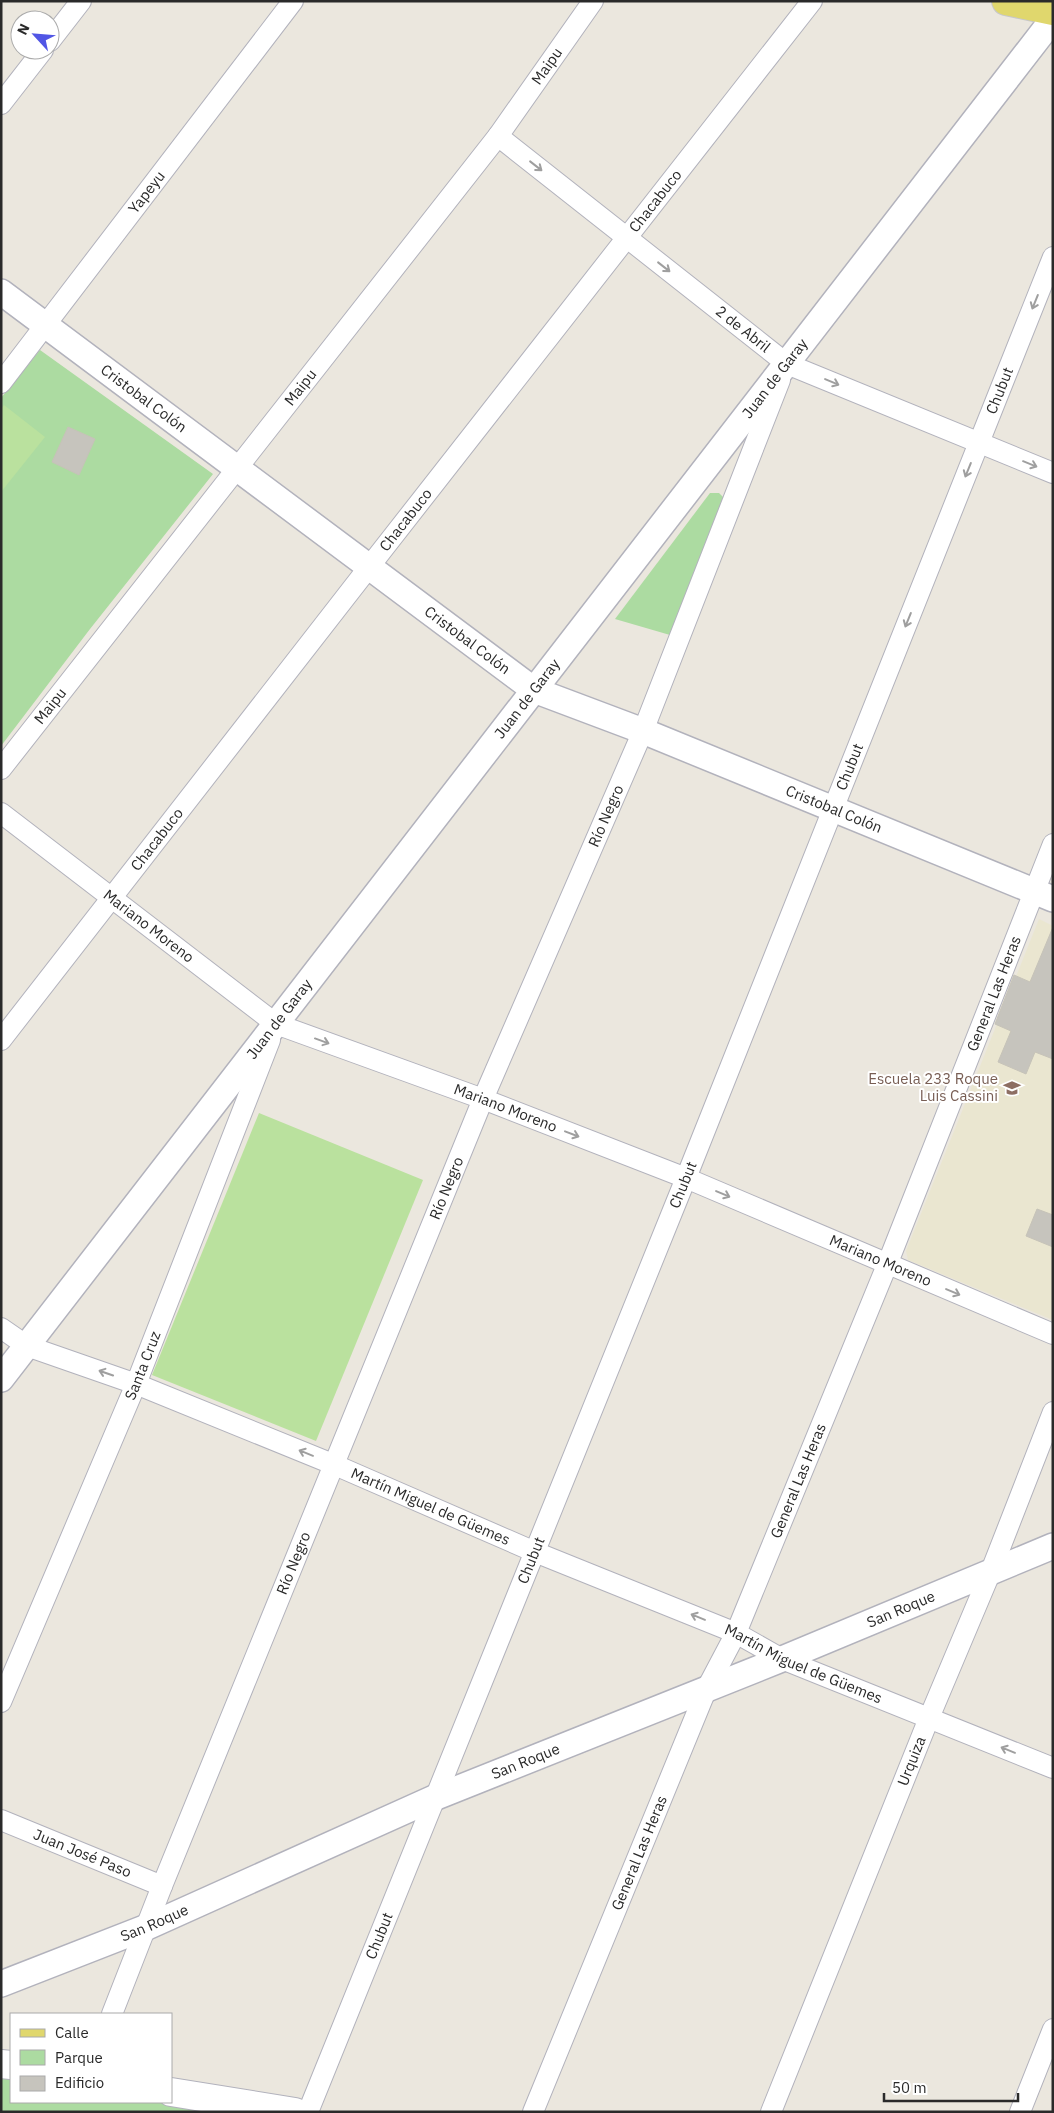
<svg xmlns="http://www.w3.org/2000/svg" width="1054" height="2113" font-family="'IBM Plex Sans',sans-serif">
<style>
.education{fill:#eae6d0}
.green{fill:#acdba1}
.pitch{fill:#bae19e}
.building{fill:#c6c4bd;stroke:#c6c3b8}
.lines{fill:none;stroke-linecap:round;stroke-linejoin:round}
.minor-casing{stroke:#b2b2bc;stroke-width:22}
.tertiary-casing{stroke:#b2b2bc;stroke-width:28}
.secondary-casing{stroke:#b2b2bc;stroke-width:30}
.primary-casing{stroke:#c8c8c8;stroke-width:30}
.minor{stroke:#fff;stroke-width:20}
.tertiary{stroke:#fff;stroke-width:25}
.secondary{stroke:#fff;stroke-width:28}
.primary{stroke:#e0d76d;stroke-width:28}
.oneway{stroke:#9f9f9f}
.labels{text-anchor:middle;stroke-width:4;stroke-linejoin:round;paint-order:stroke}
.street-label{font-size:15px;fill:#2a2a2a;stroke:#fff}
.education-label{font-size:15px;fill:#785e54;stroke:#fff;text-anchor:end}
</style>
<rect width="100%" height="100%" fill="#ebe7de"/>
<path class="education" d="M1039 919 1053 926V1320L908 1260 906 1251Z"/>
<g class="green">
<path d="M40 350 213 474 90 629 1 746V398Z"/>
<path d="M710 493H719L724 498 670 635 615 619Z"/>
<path d="M1 2064 11 2065V2102H171L295 2112H1Z"/>
</g>
<g class="pitch">
<path d="M4 405 45 437 1 492V409Z"/>
<path d="M259 1113 423 1180 316 1441 152 1375Z"/>
</g>
<g class="building">
<path d="M68 427 95 439 79 475 52 462Z"/>
<path d="M1053 927V1059L1035 1052 1026 1074 998 1062 1011 1031 995 1024 1014 975 1030 982Z"/>
<path d="M1037 1209 1053 1215V1247L1026 1236Z"/>
</g>
<g class="lines">
<g class="minor-casing">
<g id="minor">
<path d="M50 41 81 1"/>
<path d="M1 104 43 50"/>
<path id="s1" d="M498 136 787 364 1053 473"/>
<path id="s2" d="M1 383 293 1"/>
<path id="s3" d="M1 769 498 136 593 1"/>
<path id="s4" d="M1 813 276 1024 483 1099 686 1178 1053 1334"/>
<path id="s5" d="M1 1040 369 567 812 1"/>
<path id="s6" d="M1 1328 27 1346 136 1384 335 1465 535 1552 736 1633 782 1659 1053 1768"/>
<path id="s7" d="M1 1702 136 1384 270 1040"/>
<path id="s8" d="M1 1820 162 1886"/>
<path id="s9" d="M112 2014 162 1886 483 1099 643 731 780 380"/>
<path id="s10" d="M308 2112 686 1178 1053 257"/>
<path id="s11" d="M533 2112 707 1688 736 1633 887 1265 1053 844"/>
<path id="s12" d="M771 2112 929 1718 991 1571 1053 1412"/>
<path d="M1020 2112 1053 2029"/>
</g>
</g>
<g class="tertiary-casing">
<g id="tertiary">
<path id="s13" d="M1 292 534 690 643 731 1053 899"/>
<path id="s14" d="M1 1379 1053 19"/>
<path id="s15" d="M1 1984 147 1927 434 1798 782 1659 1053 1546"/>
</g>
</g>
<g class="secondary-casing">
<g id="secondary">
<path d="M1 2064 11 2065"/>
<path d="M171 2092 295 2112"/>
</g>
</g>
<g class="primary-casing">
<path id="primary" d="M1006 1 1053 11"/>
</g>
<use href="#minor" class="minor"/>
<use href="#tertiary" class="tertiary"/>
<use href="#secondary" class="secondary"/>
<use href="#primary" class="primary"/>
</g>
<defs><path id="oneway-shaft" d="M-6 0H5M1.5-3L5.5 0L1.5 3" fill="none" stroke-width="1.6" stroke-linecap="round" stroke-linejoin="round" transform="scale(1.25)"/></defs>
<g class="oneway">
<use href="#oneway-shaft" transform="translate(536 166) rotate(38)"/>
<use href="#oneway-shaft" transform="translate(664 267) rotate(38)"/>
<use href="#oneway-shaft" transform="translate(1035 302) rotate(112)"/>
<use href="#oneway-shaft" transform="translate(832 382) rotate(23)"/>
<use href="#oneway-shaft" transform="translate(1030 464) rotate(22)"/>
<use href="#oneway-shaft" transform="translate(968 470) rotate(112)"/>
<use href="#oneway-shaft" transform="translate(908 620) rotate(112)"/>
<use href="#oneway-shaft" transform="translate(322 1041) rotate(20)"/>
<use href="#oneway-shaft" transform="translate(572 1134) rotate(21)"/>
<use href="#oneway-shaft" transform="translate(723 1194) rotate(23)"/>
<use href="#oneway-shaft" transform="translate(953 1292) rotate(23)"/>
<use href="#oneway-shaft" transform="translate(106 1373) rotate(-161)"/>
<use href="#oneway-shaft" transform="translate(306 1453) rotate(-158)"/>
<use href="#oneway-shaft" transform="translate(698 1617) rotate(-158)"/>
<use href="#oneway-shaft" transform="translate(1008 1750) rotate(-158)"/>
</g>
<defs>
<g id="school-bare" transform="scale(1.35)"><path d="M0-5L7-2L0 1L-7-2ZM-4 1L0 2.5L4 1V4Q0 6-4 4Z" fill="#8d6e63" stroke="#fff" stroke-width="2.5" paint-order="stroke"/></g>
</defs>
<g fill-rule="evenodd">
<use href="#school-bare" x="1012" y="1088"/>
</g>
<g class="labels">
<g class="street-label">
<text dy="5" stroke="none"><textPath href="#s3" startOffset="890">Maipu</textPath></text>
<text dy="5" stroke="none"><textPath href="#s2" startOffset="240">Yapeyu</textPath></text>
<text dy="5" stroke="none"><textPath href="#s5" startOffset="1064">Chacabuco</textPath></text>
<text dy="5" stroke="none"><textPath href="#s1" startOffset="312">2 de Abril</textPath></text>
<text dy="5" stroke="none"><textPath href="#s14" startOffset="1265">Juan de Garay</textPath></text>
<text dy="5" stroke="none"><textPath href="#s3" startOffset="485">Maipu</textPath></text>
<text dy="5" stroke="none"><textPath href="#s10" startOffset="1855">Chubut</textPath></text>
<text dy="5" stroke="none"><textPath href="#s13" startOffset="178">Cristobal Colón</textPath></text>
<text dy="5" stroke="none"><textPath href="#s5" startOffset="659">Chacabuco</textPath></text>
<text dy="5" stroke="none"><textPath href="#s13" startOffset="582">Cristobal Colón</textPath></text>
<text dy="5" stroke="none"><textPath href="#s14" startOffset="860">Juan de Garay</textPath></text>
<text dy="5" stroke="none"><textPath href="#s3" startOffset="80">Maipu</textPath></text>
<text dy="5" stroke="none"><textPath href="#s10" startOffset="1450">Chubut</textPath></text>
<text dy="5" stroke="none"><textPath href="#s13" startOffset="988">Cristobal Colón</textPath></text>
<text dy="5" stroke="none"><textPath href="#s9" startOffset="1296">Río Negro</textPath></text>
<text dy="5" stroke="none"><textPath href="#s5" startOffset="254">Chacabuco</textPath></text>
<text dy="5" stroke="none"><textPath href="#s4" startOffset="186">Mariano Moreno</textPath></text>
<text dy="5" stroke="none"><textPath href="#s11" startOffset="1210">General Las Heras</textPath></text>
<text dy="5" stroke="none"><textPath href="#s14" startOffset="455">Juan de Garay</textPath></text>
<text dy="5" stroke="none"><textPath href="#s4" startOffset="591">Mariano Moreno</textPath></text>
<text dy="5" stroke="none"><textPath href="#s10" startOffset="1000">Chubut</textPath></text>
<text dy="5" stroke="none"><textPath href="#s9" startOffset="891">Río Negro</textPath></text>
<text dy="5" stroke="none"><textPath href="#s4" startOffset="996">Mariano Moreno</textPath></text>
<text dy="5" stroke="none"><textPath href="#s7" startOffset="365">Santa Cruz</textPath></text>
<text dy="5" stroke="none"><textPath href="#s11" startOffset="685">General Las Heras</textPath></text>
<text dy="5" stroke="none"><textPath href="#s6" startOffset="466">Martín Miguel de Güemes</textPath></text>
<text dy="5" stroke="none"><textPath href="#s10" startOffset="595">Chubut</textPath></text>
<text dy="5" stroke="none"><textPath href="#s9" startOffset="486">Río Negro</textPath></text>
<text dy="5" stroke="none"><textPath href="#s15" startOffset="975">San Roque</textPath></text>
<text dy="5" stroke="none"><textPath href="#s6" startOffset="871">Martín Miguel de Güemes</textPath></text>
<text dy="5" stroke="none"><textPath href="#s15" startOffset="570">San Roque</textPath></text>
<text dy="5" stroke="none"><textPath href="#s12" startOffset="378">Urquiza</textPath></text>
<text dy="5" stroke="none"><textPath href="#s8" startOffset="88">Juan José Paso</textPath></text>
<text dy="5" stroke="none"><textPath href="#s11" startOffset="280">General Las Heras</textPath></text>
<text dy="5" stroke="none"><textPath href="#s15" startOffset="165">San Roque</textPath></text>
<text dy="5" stroke="none"><textPath href="#s10" startOffset="190">Chubut</textPath></text>
</g>
<g class="education-label">
<text x="998" y="1084">Escuela 233 Roque<tspan x="998" dy="17">Luis Cassini</tspan></text>
</g>
</g>
<rect width="1054" height="2113" fill="none" stroke="#2a2a2a" stroke-width="5"/>
<rect x="10" y="2013" width="162" height="90" fill="#ffffff" stroke="#aaaaaa"/>
<rect x="20" y="2029" width="25" height="8" fill="#e0d76d" stroke="#aaaaaa"/>
<text x="55" y="2038" font-size="15" fill="#2a2a2a">Calle</text>
<rect x="20" y="2050" width="25" height="15" fill="#acdba1" stroke="#aaaaaa"/>
<text x="55" y="2063" font-size="15" fill="#2a2a2a">Parque</text>
<rect x="20" y="2076" width="25" height="15" fill="#c6c4bd" stroke="#aaaaaa"/>
<text x="55" y="2088" font-size="15" fill="#2a2a2a">Edificio</text>
<g transform="translate(35 35) rotate(296)"><circle r="24" fill="#ffffff" stroke="#aaaaaa"/>
<path d="M0-4L9 19L0 12L-9 19Z" fill="#5156e5"/>
<text y="-8" font-size="14" font-weight="bold" text-anchor="middle" fill="#2a2a2a">N</text>
</g>
<path d="M884 2093v8h134v-8" fill="none" stroke="#2a2a2a" stroke-width="2.5"/>
<text x="892" y="2093" font-size="15" fill="#2a2a2a" stroke="#ffffff" stroke-width="4" paint-order="stroke">50 m</text>
</svg>
